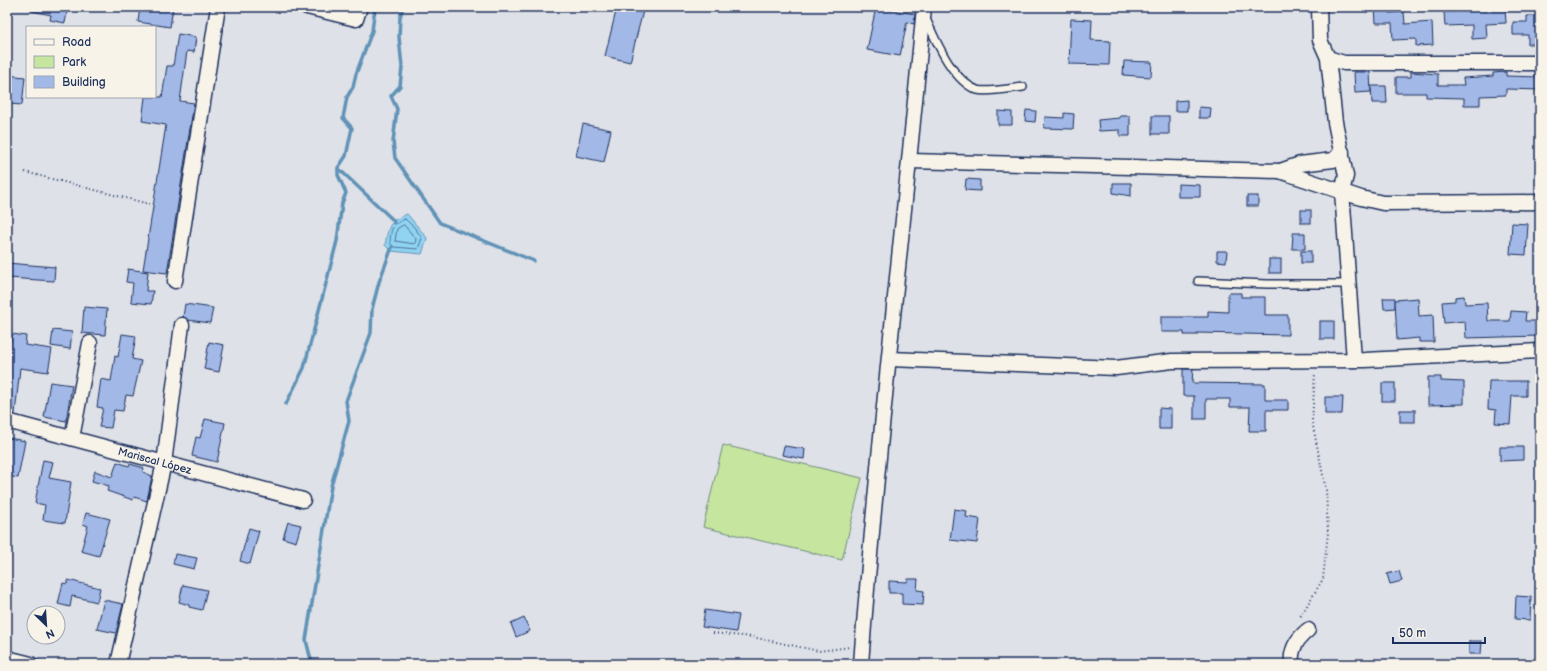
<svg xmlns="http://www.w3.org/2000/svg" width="1547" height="671" font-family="'Balsamiq Sans',sans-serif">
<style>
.green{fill:#c6e69f;stroke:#708a7e}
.water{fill:#90d4f2;stroke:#6192b7}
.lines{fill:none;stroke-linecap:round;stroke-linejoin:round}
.shore{stroke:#4a7199;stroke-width:1}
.stream{stroke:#6192b7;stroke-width:3.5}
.building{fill:#a2b8e6;stroke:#1b2f5e}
.lane-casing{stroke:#1b2f5e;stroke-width:10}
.street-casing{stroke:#1b2f5e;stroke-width:17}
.path{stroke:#1b2f5e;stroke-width:2;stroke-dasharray:1 3;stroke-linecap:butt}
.lane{stroke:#f7f3e8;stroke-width:7}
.street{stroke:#f7f3e8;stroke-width:14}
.labels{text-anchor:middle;stroke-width:4;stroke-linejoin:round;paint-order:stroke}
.street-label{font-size:11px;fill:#1b2f5e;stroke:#f7f3e8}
</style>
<rect width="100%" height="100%" fill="#dee1e7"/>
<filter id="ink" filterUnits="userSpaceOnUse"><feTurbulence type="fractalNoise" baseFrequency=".025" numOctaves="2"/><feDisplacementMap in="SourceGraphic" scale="8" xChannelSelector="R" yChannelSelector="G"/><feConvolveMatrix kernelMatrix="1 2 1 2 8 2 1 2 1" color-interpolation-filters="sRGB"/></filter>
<g filter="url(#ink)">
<path class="green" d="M723 445 862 478 842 560 703 527Z"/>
<path class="water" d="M407 214 427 238 422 254 391 251 385 245C389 225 388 222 407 214Z"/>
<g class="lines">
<g class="shore">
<path d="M405 219 414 227 422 238 418 249 394 247 390 243C391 229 391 225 405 219Z"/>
<path d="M404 225 416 239 415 244 395 241 397 229Z"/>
</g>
<g class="stream">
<path d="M403 7 400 17 399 37 402 67 400 86 391 96 397 109 393 142 395 158 440 223 534 261"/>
<path d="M338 168 393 220 394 223"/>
<path d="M286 404 304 368 337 241 342 203 346 193 338 175V168L346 156 352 128 343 118 347 97 353 87 356 74 372 31 375 7"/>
<path d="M312 664 306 640 331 486 349 421 346 401 371 333 372 309 379 282 392 247"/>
</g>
</g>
<g class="building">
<path d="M32 7H68L65 23 50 20 51 15 32 11Z"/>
<path d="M140 7 173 8 170 27 138 22Z"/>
<path d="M617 7H644L630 62 605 56Z"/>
<path d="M876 7H893L892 10 915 14 914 24 907 22 900 56 867 50Z"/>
<path d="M1375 7H1389V13L1404 12 1405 24 1432 22 1433 45 1416 46V39L1393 40 1392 23H1376Z"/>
<path d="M1505 8 1506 23 1486 24 1487 38 1472 39V25L1445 26 1444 12Z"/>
<path d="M1527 16H1540V44H1528V35H1513V22H1527Z"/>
<path d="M1071 19 1092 20 1091 40 1110 41 1109 65 1069 64Z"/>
<path d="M178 34 196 37 194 52 187 51 180 101 194 103 167 273 143 270 166 125 142 121 145 97H162L167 66H173Z"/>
<path d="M1124 61 1152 62 1151 77 1123 75Z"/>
<path d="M1354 72H1370L1371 92 1355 93Z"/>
<path d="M1411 72 1438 74V85H1464L1463 78 1493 76V73L1506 72V76L1540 77V90L1506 89V95L1480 96V105H1464V98L1426 97V93H1396V77H1411Z"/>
<path d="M7 75 25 77 22 105 9 104Z"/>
<path d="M1371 86H1386L1387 103H1372Z"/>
<path d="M1187 100V111H1175V101Z"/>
<path d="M1199 107 1211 108 1210 118H1199Z"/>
<path d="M1026 110 1036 111 1035 122 1025 121Z"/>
<path d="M998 111 1012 112V125H998Z"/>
<path d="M1064 113 1074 114 1073 129 1044 128 1045 117 1064 118Z"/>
<path d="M1120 116H1130V136H1120V130L1099 131 1098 120 1120 118Z"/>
<rect x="1152" y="116" width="17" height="18"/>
<path d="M583 124 611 130 604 162 576 156Z"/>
<path d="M966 179 980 180V191L965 190Z"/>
<path d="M1113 183H1131V196L1113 193Z"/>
<path d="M1178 184 1200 185V197H1178Z"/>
<rect x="1247" y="196" width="11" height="10"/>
<rect x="1301" y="210" width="10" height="13"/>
<path d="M1512 223 1528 224 1526 255 1510 254Z"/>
<path d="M1293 233H1305V249H1292Z"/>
<path d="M1217 251H1227L1226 262 1217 261Z"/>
<rect x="1301" y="251" width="10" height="12"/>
<rect x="1269" y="259" width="12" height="14"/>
<path d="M7 263 55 267 54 281 7 278Z"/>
<path d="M128 269 148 272 146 291H153L151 304 131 302 133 283 126 282Z"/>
<path d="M1228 293H1241V297H1265V315H1288V335L1197 333V335H1184V332H1161V317H1208V311L1228 312Z"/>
<path d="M1464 296 1465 304 1487 303 1488 321H1510L1511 311 1526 312 1525 321H1540V336L1466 338 1465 321 1444 323 1442 302 1455 301V297Z"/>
<path d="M1383 298H1395V308L1384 309Z"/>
<path d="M1418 298 1419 316 1433 315 1434 342H1419V338L1397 340 1395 300Z"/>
<path d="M185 304 213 308 210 323 188 320 183 317Z"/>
<path d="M84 307 107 309 105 335 82 333Z"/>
<rect x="1320" y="321" width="14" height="18"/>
<path d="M53 330 72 332 70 349 51 346Z"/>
<path d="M12 334 26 336 25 345 52 349 48 372 20 368 15 414 7 413V365Z"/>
<path d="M122 334 136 336 132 359 141 361 133 396 126 395 123 411 114 410 111 428 99 427 103 408 97 407 101 379 111 381 115 356 118 357Z"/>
<path d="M209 342 224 345 219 372 204 369Z"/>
<path d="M1183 369H1193L1192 383 1265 384V400H1288V410H1266V431H1249L1250 407H1230V399H1206V419H1194V396H1183Z"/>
<path d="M1428 377H1441V381L1464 382V404L1428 405Z"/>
<path d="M1489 381H1526V396H1512L1510 424 1495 423 1496 410 1488 409Z"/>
<path d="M50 382 72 385 66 421 44 417Z"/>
<rect x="1382" y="383" width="13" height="18"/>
<path d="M1325 397H1343L1342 414H1325Z"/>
<path d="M1159 408 1171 409V429H1159Z"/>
<rect x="1400" y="410" width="15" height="12"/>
<path d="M205 419 225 423 217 462 192 456 196 437 200 438Z"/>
<path d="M9 438 25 441 18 478 7 476V450Z"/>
<path d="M784 446 805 449 804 459 782 455Z"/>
<path d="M1500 447H1523V460L1500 461Z"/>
<path d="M43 460 53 462 49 478 71 482 65 523 43 520 45 505 35 503Z"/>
<path d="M117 462 129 466 130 464 144 468 143 472 152 476 147 501 134 497 133 500 107 491 109 486 92 481 95 471 112 477Z"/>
<path d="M954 509 967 511 966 517 980 519 977 543 950 540Z"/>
<path d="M86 513 110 519 99 556 81 551 88 526 83 524Z"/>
<path d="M288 522 301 525 296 542 283 538Z"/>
<path d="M249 528 259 531 250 564 240 561Z"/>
<path d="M175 554 197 558 194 569 173 564Z"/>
<path d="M1399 571 1402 581 1390 584 1387 574Z"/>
<path d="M908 579H918L917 590 924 591 923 605 902 604V593H889V581L907 582Z"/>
<path d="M68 580 100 588 97 602 72 596 70 607 58 604 63 583 67 584Z"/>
<path d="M183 585 207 590 202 610 189 607V605L179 602Z"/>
<path d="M1516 596 1531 597 1530 620 1515 619Z"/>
<path d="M104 600 123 604 116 633 97 629Z"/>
<path d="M705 610 739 615 736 632 702 627Z"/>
<path d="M524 618 530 631 516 637 511 624Z"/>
<path d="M1469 641H1482L1481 654H1469Z"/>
</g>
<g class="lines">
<g class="lane-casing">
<g id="lane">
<path d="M926 19C936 41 952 80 977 90 987 93 1012 88 1023 87"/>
<path d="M1198 281 1267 284H1348"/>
</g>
</g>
<g class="street-casing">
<g id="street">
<path d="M307 7 356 19 360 7"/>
<path d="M1319 7 1320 40 1328 58 1335 122 1346 176 1342 191 1354 360"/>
<path d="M1328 58 1344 63H1540"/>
<path d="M910 161 1280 171 1361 198 1383 203 1540 202"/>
<path d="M1280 171 1300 164 1333 160 1342 152"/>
<path d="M175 281 218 7"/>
<path d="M890 359 1116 368 1172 361 1365 360 1540 351"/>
<path id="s1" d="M7 421 303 500"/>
<path d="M72 438 90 343"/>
<path d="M7 658 31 664"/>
<path d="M118 664 164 463 182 325"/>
<path d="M861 664C877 445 904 226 924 7"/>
<path d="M1292 664C1290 649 1297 639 1308 630"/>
</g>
</g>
<g class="path">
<path d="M25 172 153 205"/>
<path d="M1300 620V617L1323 579 1328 533 1326 490 1312 421 1315 373"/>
<path d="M713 633 752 637 819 651 850 647"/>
</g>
<use href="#lane" class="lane"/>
<use href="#street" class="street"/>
</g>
</g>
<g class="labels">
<g class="street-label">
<text dy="4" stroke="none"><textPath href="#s1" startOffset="153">Mariscal López</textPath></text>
</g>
</g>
<rect width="1547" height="671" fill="none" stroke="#f7f3e8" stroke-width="24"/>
<rect x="12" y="12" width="1523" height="647" fill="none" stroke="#1b2f5e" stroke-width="1.5" filter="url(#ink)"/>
<rect x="26" y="26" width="130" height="72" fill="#f7f3e8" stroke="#9fa5b1"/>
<rect x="34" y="39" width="20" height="6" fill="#f7f3e8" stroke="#9fa5b1"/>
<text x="62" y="46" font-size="12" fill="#1b2f5e">Road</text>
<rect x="34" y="56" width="20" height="12" fill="#c6e69f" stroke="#9fa5b1"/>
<text x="62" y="66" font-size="12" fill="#1b2f5e">Park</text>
<rect x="34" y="76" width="20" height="12" fill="#a2b8e6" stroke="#9fa5b1"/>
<text x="62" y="86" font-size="12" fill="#1b2f5e">Building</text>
<g transform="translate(46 625) rotate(155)"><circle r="19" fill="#f7f3e8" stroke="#9fa5b1"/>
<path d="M0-3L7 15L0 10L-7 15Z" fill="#1b2f5e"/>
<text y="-6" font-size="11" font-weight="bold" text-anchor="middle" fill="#1b2f5e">N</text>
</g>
<path d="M1393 637v6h92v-6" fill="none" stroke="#1b2f5e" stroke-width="2"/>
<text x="1399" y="637" font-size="12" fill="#1b2f5e" stroke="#f7f3e8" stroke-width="3" paint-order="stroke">50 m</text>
</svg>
